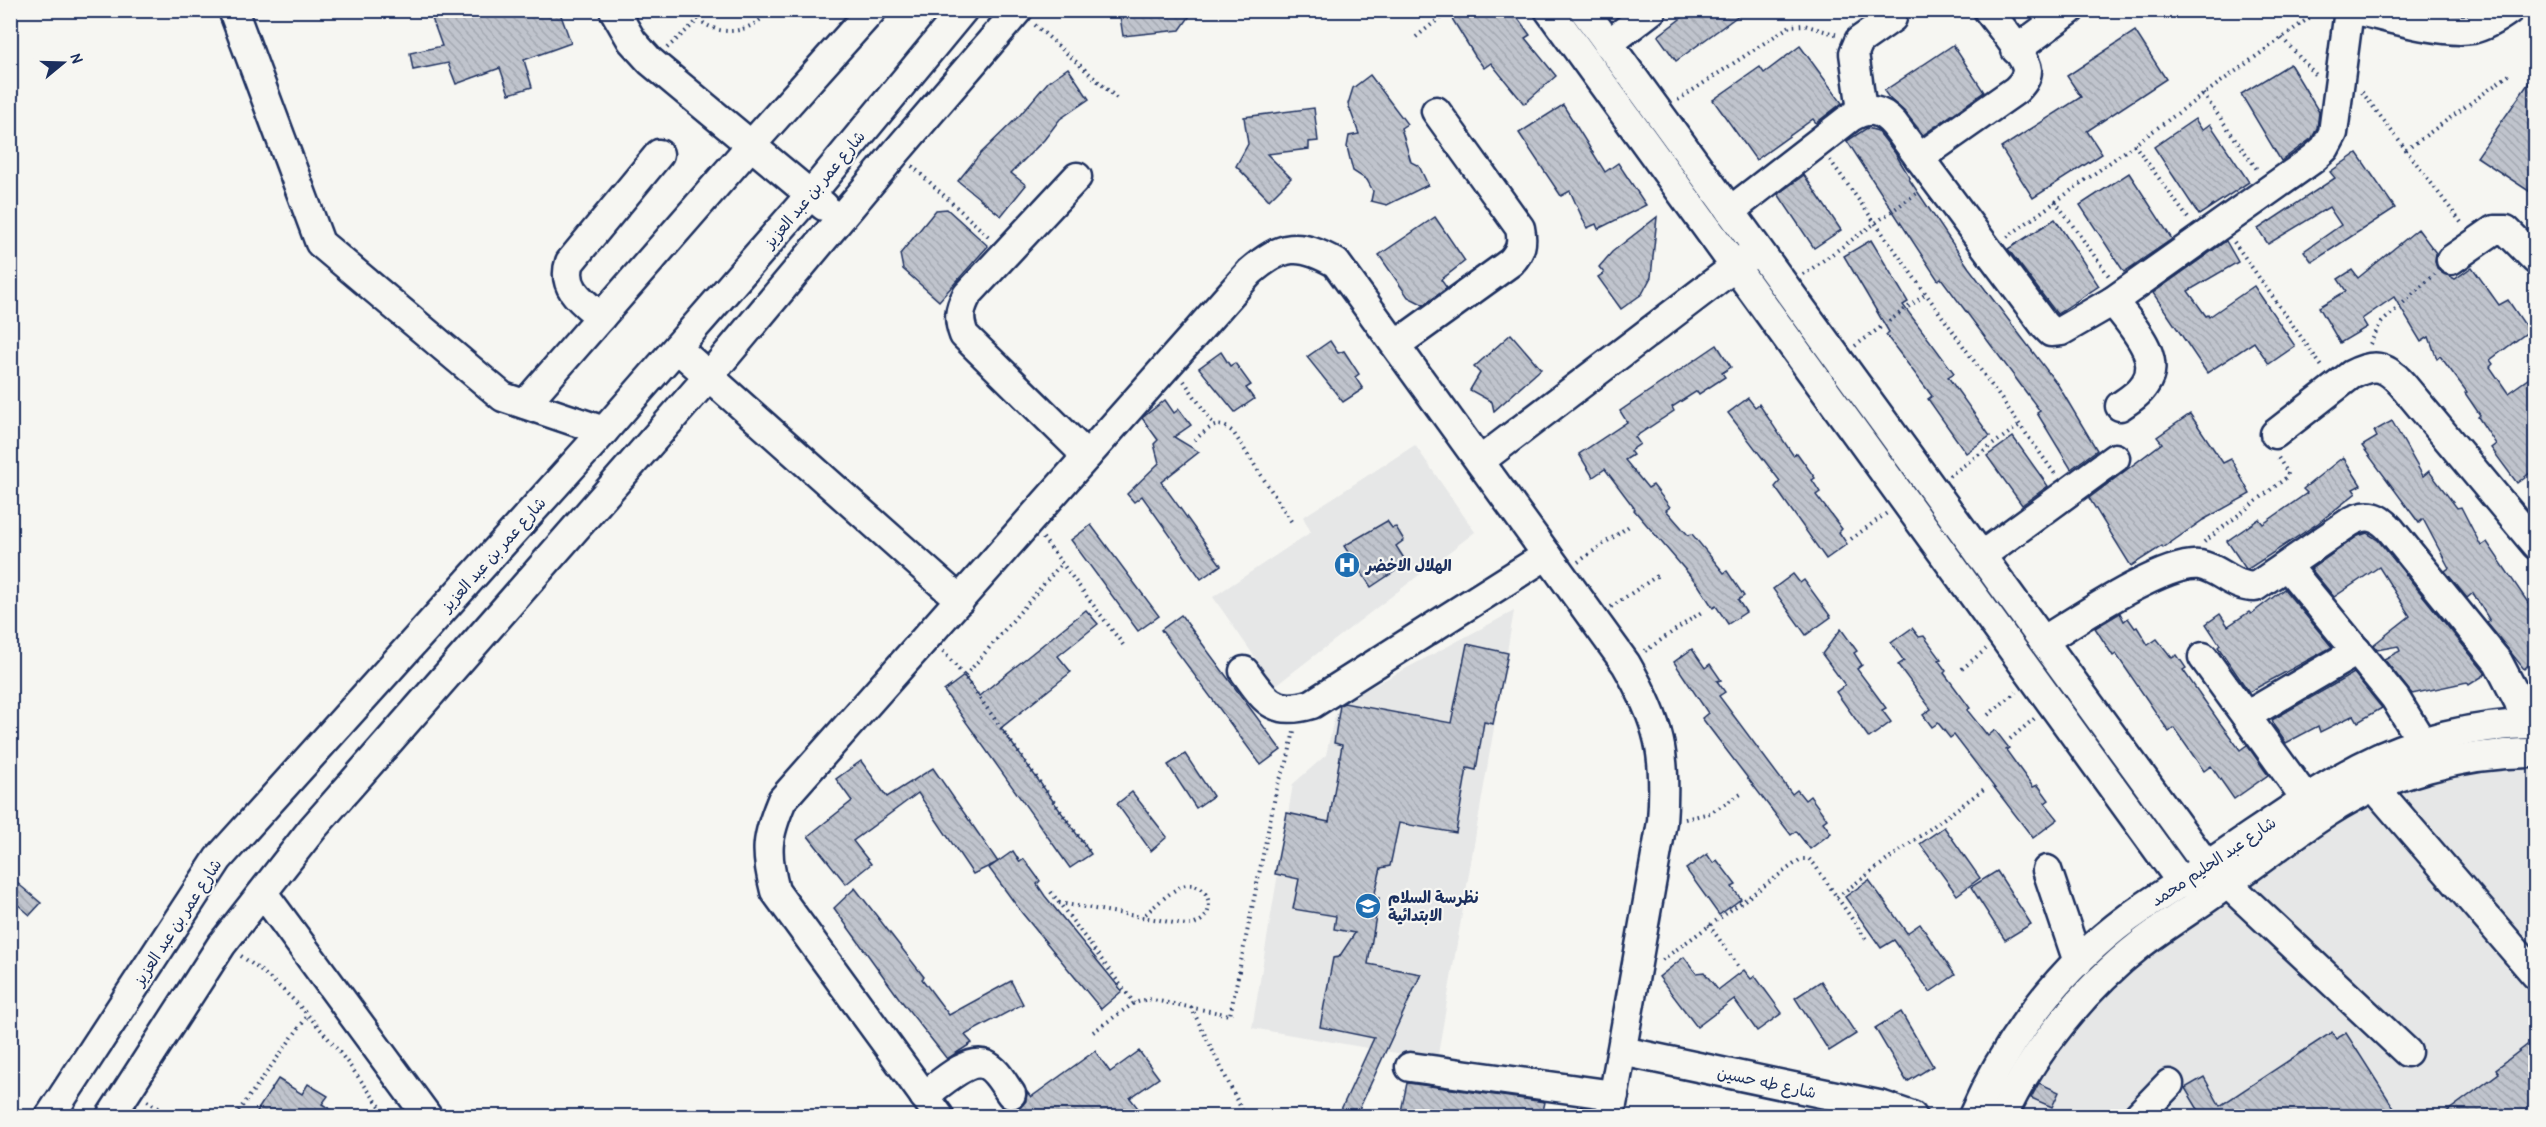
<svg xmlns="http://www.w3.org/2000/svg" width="2546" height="1127" font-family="'Patrick Hand','Playpen Sans Arabic',sans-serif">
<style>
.built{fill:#e6e7e7}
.building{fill:url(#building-back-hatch);stroke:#1b2f5e;stroke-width:1.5}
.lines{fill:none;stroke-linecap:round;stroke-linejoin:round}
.minor-casing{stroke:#1b2f5e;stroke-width:33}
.path{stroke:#1b2f5e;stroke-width:4;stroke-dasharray:1.5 4.5;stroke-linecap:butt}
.minor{stroke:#f6f6f2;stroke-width:28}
.labels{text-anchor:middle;stroke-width:4.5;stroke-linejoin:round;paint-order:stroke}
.street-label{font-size:16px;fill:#1b2f5e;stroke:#f6f6f2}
.poi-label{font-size:16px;font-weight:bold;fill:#1b2f5e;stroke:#f6f6f2;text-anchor:start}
</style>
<defs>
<pattern id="building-back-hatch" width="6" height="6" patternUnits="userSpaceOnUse" patternTransform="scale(1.5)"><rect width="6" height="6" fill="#c0c4cd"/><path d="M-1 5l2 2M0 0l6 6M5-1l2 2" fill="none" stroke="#a4a9b2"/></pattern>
</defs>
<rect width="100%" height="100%" fill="#f6f6f2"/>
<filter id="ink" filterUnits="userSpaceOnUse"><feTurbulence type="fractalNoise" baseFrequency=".0167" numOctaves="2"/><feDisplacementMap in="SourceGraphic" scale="12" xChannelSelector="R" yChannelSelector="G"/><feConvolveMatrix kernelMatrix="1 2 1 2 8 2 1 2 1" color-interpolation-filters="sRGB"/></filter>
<g filter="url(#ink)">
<g class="built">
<path d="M1415 445 1475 532 1275 686 1213 597 1311 532 1303 517Z"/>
<path d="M1514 611 1437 1060 1252 1028 1293 784 1326 755 1334 719 1341 703Z"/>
<path d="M2535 739V1116H1989L1991 1109 2051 1018 2340 794Z"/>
</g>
<g class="building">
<path d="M429 10H559L571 43 524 60 532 87 509 94 500 68 456 84 448 63 413 70 410 53 442 46Z"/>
<path d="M1119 10H1194L1180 30 1123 36Z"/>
<path d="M1461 10H1512L1530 35 1525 38 1556 76 1524 104 1491 63 1484 68 1475 56 1451 17Z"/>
<path d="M1692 10H1746L1676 61 1658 36Z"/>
<path d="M2135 31 2166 79 2087 131 2102 154 2033 198 2001 148 2081 97 2067 76Z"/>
<path d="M1953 45 1984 92 1923 135 1906 113 1890 99 1884 91Z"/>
<path d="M1800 46 1842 103 1816 123 1813 119 1756 160 1713 100 1760 67 1764 73Z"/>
<path d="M2290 64 2319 112 2317 128 2312 138 2281 161 2241 94Z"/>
<path d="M1068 68 1089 99 1060 119 1044 140 1011 173 1026 185 1001 216 958 181 980 154 1020 115 1048 82Z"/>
<path d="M2535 74V195L2477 157Z"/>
<path d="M1370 75 1407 124 1401 128 1411 162 1419 166 1428 185 1387 205 1371 201 1373 191 1367 180 1353 171 1347 147 1349 136 1359 134 1348 104 1353 88Z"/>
<path d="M1563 105 1605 172 1618 163 1646 205 1598 229 1596 224 1587 228 1570 191 1561 196 1519 133Z"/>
<path d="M1314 108 1318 141 1309 142V149L1267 154 1291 178 1269 200 1236 166 1248 144 1244 117Z"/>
<path d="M2195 119 2202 130 2210 124 2249 182 2199 215 2154 147Z"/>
<path d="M1867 128 1878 131 1895 153 1910 178 1909 179 1969 268 2058 385 2097 450 2071 469 2037 413 2040 411 1941 278 1938 280 1847 141Z"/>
<path d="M2357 153 2395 208 2312 262 2304 251 2341 225 2329 207 2268 244 2258 229 2335 178 2330 172Z"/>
<path d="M2129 173 2172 239 2124 272 2080 205Z"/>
<path d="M1804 175 1841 230 1814 248 1778 194Z"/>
<path d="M947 209 988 246 939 301 903 269 900 254 936 210Z"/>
<path d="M1435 217 1465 261 1441 280 1447 288 1424 305 1408 297 1379 255Z"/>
<path d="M1657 217 1651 277 1642 294 1621 309 1598 277 1604 273 1599 267 1612 252Z"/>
<path d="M2055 219 2099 286 2057 314 2008 249Z"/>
<path d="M2418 229 2436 253 2435 262 2438 270 2455 279 2472 267 2499 305 2508 300 2529 331 2490 360 2493 364 2490 367 2508 393 2535 374V469L2517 483 2491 448 2496 444 2478 417 2480 415 2465 393 2467 392 2440 356 2437 359 2429 337 2421 342 2394 297 2362 319 2367 327 2340 343 2319 307 2346 291 2338 279 2352 270 2358 278Z"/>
<path d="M1871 240 1908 302 1903 305 1954 373 1948 377 1990 436 1966 453 1928 399 1932 396 1886 335 1889 332 1844 256Z"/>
<path d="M2226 241 2238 262 2188 291 2206 316 2208 315 2209 317 2254 286 2295 346 2269 364 2254 342 2207 373 2153 293Z"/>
<path d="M1511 334 1541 369 1494 411 1492 402 1470 390 1480 373 1474 367Z"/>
<path d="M1330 341 1338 353 1344 351 1359 374 1355 377 1363 389 1343 402 1307 357Z"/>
<path d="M1717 345 1731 367 1722 373 1725 377 1699 394 1697 391 1672 407 1674 411 1635 437 1640 444 1630 451 1633 455 1625 460 1648 488 1653 485 1670 507 1666 510 1688 535 1692 534 1724 573 1727 571 1744 596 1738 600 1746 612 1728 624 1716 606 1713 608 1699 586 1634 510 1635 509 1605 469 1593 477 1579 454 1627 422 1620 411Z"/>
<path d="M1221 352 1230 366 1235 363 1251 385 1246 388 1254 399 1235 412 1199 368Z"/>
<path d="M1748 398 1755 407 1759 404 1793 455 1797 453 1815 478 1812 480 1820 492 1816 495 1842 529 1839 532 1847 544 1826 559 1775 487 1780 481 1728 413Z"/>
<path d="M1165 400 1174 413 1179 409 1191 425 1174 437 1199 452 1161 482 1221 565 1201 579 1142 496 1134 502 1127 494 1159 463 1154 444 1158 440 1142 418Z"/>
<path d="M2190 414 2223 463 2231 459 2250 494 2203 520 2163 548 2162 546 2131 566 2089 498 2162 443 2157 437Z"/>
<path d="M2392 421 2423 476 2429 471 2457 508 2461 507 2481 546 2487 542 2531 607 2528 609 2535 619V659L2524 669 2487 623 2490 621 2473 593 2467 598 2445 571 2449 568 2423 519 2419 523 2362 446 2377 437 2374 431Z"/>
<path d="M2013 437 2048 486 2022 505 1987 456Z"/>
<path d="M2343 457 2361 485 2353 489 2356 493 2317 524 2248 569H2246L2227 541 2259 519 2263 524 2307 493 2303 489Z"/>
<path d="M1387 521 1392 528 1396 527 1404 540 1396 546 1407 563 1371 587 1344 546Z"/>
<path d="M1091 525 1159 616 1138 631 1071 540Z"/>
<path d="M2367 533 2378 540 2486 674 2469 685 2467 682 2412 694 2384 659 2400 651 2398 646 2377 650 2373 645 2410 616 2379 567 2334 597 2311 569 2358 536Z"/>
<path d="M1793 574 1800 583 1804 580 1831 617 1806 635 1773 589Z"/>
<path d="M2284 589 2332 647 2249 692 2218 647 2220 645 2206 624 2220 614 2228 626 2249 612 2251 614Z"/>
<path d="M1086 610 1098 624 1058 656 1071 672 1001 728 1091 854 1070 868 944 691 964 676 979 696Z"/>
<path d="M2120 613 2124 621 2128 618 2135 628 2137 627 2148 645 2157 639 2172 658 2177 655 2186 668 2183 670 2220 723 2240 750 2247 745 2268 775 2234 799 2211 766 2204 771 2174 728 2169 732 2116 654 2113 656 2095 628Z"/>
<path d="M1181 615 1281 750 1261 765 1161 630Z"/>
<path d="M1912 628 1919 637 1924 636 1941 659 1938 660 1946 671 1944 673 1970 708 1967 710 1988 736 1995 730 2009 748 2006 750 2033 787 2038 785 2049 800 2045 803 2058 819 2033 838 1954 735 1950 738 1938 723 1932 727 1923 715 1931 709 1898 665 1904 661 1891 643Z"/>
<path d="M1841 629 1857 651 1854 653 1862 665 1857 669 1886 708 1882 710 1891 722 1869 738 1836 692 1845 685 1822 654Z"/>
<path d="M1467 644 1508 653 1493 724 1484 722 1476 770 1467 768 1456 833 1399 823 1390 866 1381 868 1374 897 1379 898 1368 964 1421 974 1356 1116H1338L1374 1038 1320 1027 1333 958 1339 957 1355 933 1334 929 1336 916 1293 909 1299 879 1275 874 1287 813 1329 822 1342 745 1334 743 1340 705 1344 703 1451 723Z"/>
<path d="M1692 649 1705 668 1710 664 1721 680 1717 681 1725 692 1719 696 1792 794 1797 790 1805 800 1810 796 1827 819 1823 822 1831 833 1810 849 1796 831 1791 835 1702 718 1708 713 1674 662Z"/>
<path d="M2354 673 2382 708 2358 722 2354 715 2320 732 2318 726 2286 743 2274 726 2272 720Z"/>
<path d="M1185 754 1213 796 1196 808 1168 765Z"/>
<path d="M861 761 887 797 933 768 998 862 973 874 918 793 853 841 871 864 846 884 808 836 852 801 836 779Z"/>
<path d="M1132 792 1167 837 1151 851 1117 804Z"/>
<path d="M1944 827 1980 878 1957 895 1920 844Z"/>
<path d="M1013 851 1020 862 1024 859 1040 881 1037 884 1045 896 1122 991 1101 1009 1022 913 989 868Z"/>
<path d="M1707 854 1713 863 1717 860 1736 885 1732 887 1741 899 1719 915 1686 869Z"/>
<path d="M1997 871 2031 924 2005 940 1971 887Z"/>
<path d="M10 877 41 903 30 915 10 898Z"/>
<path d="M1869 880 1907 933 1920 924 1955 975 1930 992 1894 940 1881 948 1845 897Z"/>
<path d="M855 888 924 977 922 979 949 1015 1011 981 1023 1004 965 1035 972 1043 947 1059 899 998 834 908Z"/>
<path d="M1684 957 1696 973 1704 972 1718 990 1744 970 1751 979 1755 976 1782 1013 1757 1031 1734 999 1697 1027 1659 977Z"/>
<path d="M1821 981 1856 1034 1829 1051 1795 998Z"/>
<path d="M1901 1012 1933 1066 1907 1082 1875 1028Z"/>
<path d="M2332 1032 2336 1039 2346 1033 2399 1116H2202L2185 1088 2204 1077 2220 1106Z"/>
<path d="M2535 1039V1116H2441L2499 1073 2496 1069Z"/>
<path d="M1095 1051 1110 1072 1139 1051 1159 1078 1130 1098 1144 1116H990L1002 1107 1012 1110 1020 1108 1026 1101 1027 1092 1031 1097Z"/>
<path d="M278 1079 302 1094 308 1084 328 1096 322 1104 341 1116H285L275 1110 272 1116H266L257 1111Z"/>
<path d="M1407 1083H1408L1545 1102 1542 1116H1400Z"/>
<path d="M2039 1083 2059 1092 2052 1107 2031 1098Z"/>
</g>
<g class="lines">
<g class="minor-casing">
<g id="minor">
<path d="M233 10 320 243 503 397 604 431"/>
<path d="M614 10 632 41 650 61 824 206"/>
<path d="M1549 10 2182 883"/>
<path d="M1584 10 2207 866"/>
<path d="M2356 10C2387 17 2442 34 2472 29 2486 26 2498 18 2509 10"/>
<path d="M1608 44 1652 10"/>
<path d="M2016 50 2070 10"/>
<path d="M1862 110 1854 53 1859 41 1892 18"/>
<path d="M1919 158 2016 90C2022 84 2027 78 2027 70 2026 56 1997 23 1988 10"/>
<path d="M1077 177 967 295C959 310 958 319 964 335L1087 456"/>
<path d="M1730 211 1851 117C1869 107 1881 109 1894 124L2044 325 2051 332 2061 331 2113 301 2313 159 2325 148 2333 133 2349 10"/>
<path d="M2451 260 2494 230H2506L2536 260"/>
<path d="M2113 301C2128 322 2164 357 2145 384 2139 394 2129 400 2120 406"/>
<path d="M601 317C583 302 561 288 570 262L659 154"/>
<path d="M1396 345 1511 262C1521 251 1523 243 1520 228L1436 111"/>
<path d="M677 348 960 600"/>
<path d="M525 404 752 144 872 10"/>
<path d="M2275 434 2351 375C2374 363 2385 365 2402 384L2536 545"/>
<path d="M1480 461 1750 255"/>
<path d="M1981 556 2115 458"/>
<path d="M2287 566 2395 698 2422 742"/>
<path d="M2043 641C2074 622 2165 560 2200 565 2221 569 2232 587 2255 587L2350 522C2366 513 2378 515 2390 529L2498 662 2519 702 2525 724"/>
<path d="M2203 657 2306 799"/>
<path d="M1244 671C1265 700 1273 716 1312 704L1547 555"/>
<path d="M2246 716 2357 651"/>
<path d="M2366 773 2375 788 2536 975"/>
<path d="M2047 870 2078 962"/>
<path d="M2228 884 2407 1052"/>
<path d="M263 893 427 1116"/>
<path d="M1622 1051 1883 1106 1912 1116"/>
<path d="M1410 1067 1614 1095"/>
<path d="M924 1096C938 1086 968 1057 986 1065 997 1070 1004 1085 1011 1094"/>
<path d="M50 1116 218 859 604 431 811 194 963 10"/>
<path d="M111 1116 222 944 313 828 709 376 897 151 1018 10"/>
<path d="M939 1116 775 891C765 852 766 838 782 800L1250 272C1282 244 1299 242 1336 263L1626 664C1660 723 1667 755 1662 822L1610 1116"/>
<path d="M1973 1116C2006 1040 2060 968 2128 918 2161 894 2197 873 2230 850 2273 821 2315 791 2360 767 2410 741 2480 723 2536 724"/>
<path d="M2003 1116C2031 1053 2087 986 2141 944 2167 924 2194 908 2220 889 2256 863 2291 836 2328 812 2386 774 2466 752 2536 753"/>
<path d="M2138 1116 2169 1084"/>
</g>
</g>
<g class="path">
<path d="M690 10C712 39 748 37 770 10"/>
<path d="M1035 25 1119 100"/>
<path d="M1416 37 1450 10"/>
<path d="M2282 38 2318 77"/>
<path d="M667 48 698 20"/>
<path d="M2362 92 2463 225"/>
<path d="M2203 94 2259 172"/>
<path d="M1678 100 1790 26 1804 25 1838 35"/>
<path d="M2134 144 2190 221"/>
<path d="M2406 150 2509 75"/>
<path d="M1830 160 2055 474"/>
<path d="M912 166 990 238"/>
<path d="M2055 201 2109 276"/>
<path d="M2007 237 2320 10"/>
<path d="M2234 242 2323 368"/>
<path d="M1803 275 1917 193"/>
<path d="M2370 344 2380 324 2435 274"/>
<path d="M1855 346 1926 294"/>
<path d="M1184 381 1214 425"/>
<path d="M1194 440C1209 429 1216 418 1233 432L1293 524"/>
<path d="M1949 476 2020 425"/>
<path d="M1043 538 1124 646"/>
<path d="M1851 539 1887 513"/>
<path d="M2204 542 2287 477 2288 473 2277 456"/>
<path d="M1578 562 1629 526"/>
<path d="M1611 607 1660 574"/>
<path d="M943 651 964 676 1091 854"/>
<path d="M1645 651 1703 611"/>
<path d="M1962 669 1986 649"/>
<path d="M965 676 1062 563"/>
<path d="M1988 715 2016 692"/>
<path d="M2010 739 2035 718"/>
<path d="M1685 819 1710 813 1741 794"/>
<path d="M1051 892 1134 1003"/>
<path d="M1837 897 1984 789"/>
<path d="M1059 903C1091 908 1122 914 1154 919 1166 921 1179 925 1191 925 1195 924 1200 922 1203 919 1216 907 1206 882 1186 885 1174 887 1152 909 1142 917"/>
<path d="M1709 925 1739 967"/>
<path d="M241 956C304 1000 343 1056 387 1116"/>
<path d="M1662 960 1801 859H1809L1814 864 1868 942"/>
<path d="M1191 1007 1245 1116"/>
<path d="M1093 1032 1134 1003 1148 999 1230 1015 1277 787 1287 762 1294 731"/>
<path d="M147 1101 172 1116"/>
<path d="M235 1116 309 1014"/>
</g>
<use href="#minor" class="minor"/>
</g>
</g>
<defs>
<g id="hospital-disc" transform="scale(1.35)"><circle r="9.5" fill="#1f6fb2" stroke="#f6f6f2"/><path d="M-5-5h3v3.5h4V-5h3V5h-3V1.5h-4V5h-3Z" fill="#fff"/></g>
<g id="school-disc" transform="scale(1.35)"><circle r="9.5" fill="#1f6fb2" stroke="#f6f6f2"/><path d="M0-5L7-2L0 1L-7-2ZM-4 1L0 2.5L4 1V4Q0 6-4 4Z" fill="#fff"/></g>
</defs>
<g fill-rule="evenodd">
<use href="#hospital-disc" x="1347" y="565"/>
<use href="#school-disc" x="1368" y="906"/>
</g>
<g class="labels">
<g class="street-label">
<text transform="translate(814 189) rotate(-50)" y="6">شارع عمر بن عبد العزيز</text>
<text transform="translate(493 554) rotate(-48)" y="6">شارع عمر بن عبد العزيز</text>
<text transform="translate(2213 861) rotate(-34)" y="6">شارع عبد الحليم محمد</text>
<text transform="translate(177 922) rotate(-57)" y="6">شارع عمر بن عبد العزيز</text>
<text transform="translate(1767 1082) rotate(12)" y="6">شارع طه حسين</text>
</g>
<g class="poi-label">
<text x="1366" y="571">الهلال الاخضر</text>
<text x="1388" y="903">نظرسة السلام<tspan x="1388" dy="18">الابتدائية</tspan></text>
</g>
</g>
<rect width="2546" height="1127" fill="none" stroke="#f6f6f2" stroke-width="36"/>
<rect x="18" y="18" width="2510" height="1091" fill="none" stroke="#1b2f5e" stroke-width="2" filter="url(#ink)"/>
<g transform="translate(63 63) rotate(71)" stroke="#f6f6f2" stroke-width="4.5" paint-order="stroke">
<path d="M0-4.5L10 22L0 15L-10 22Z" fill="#1b2f5e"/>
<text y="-9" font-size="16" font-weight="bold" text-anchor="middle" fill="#1b2f5e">N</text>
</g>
</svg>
